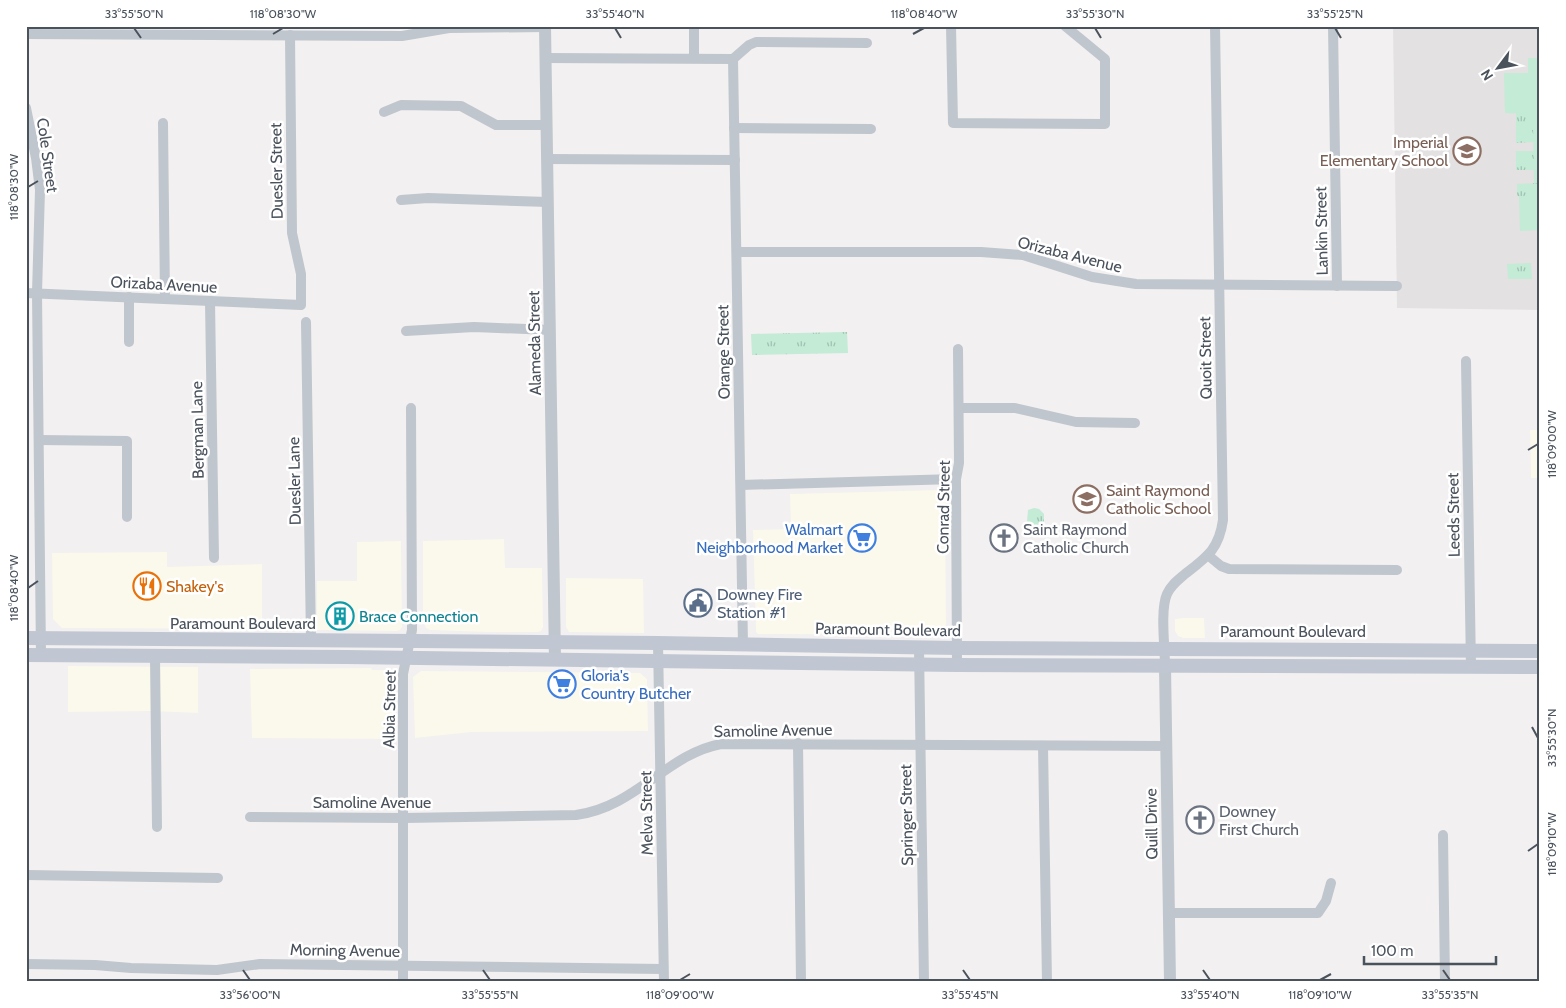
<svg xmlns="http://www.w3.org/2000/svg" width="1566" height="1008" font-family="Cabin,sans-serif">
<style>
.commercial{fill:#fbf8ec}
.education{fill:#e3e1e1}
.grass{fill:url(#grass-tufts)}
.pitch{fill:#c3ebd6}
.lines{fill:none;stroke-linecap:round;stroke-linejoin:round}
.minor{stroke:#c0c6cd;stroke-width:10}
.tertiary{stroke:#c0c6cd;stroke-width:12}
.secondary{stroke:#c0c7d2;stroke-width:14}
.ticks{fill:none;stroke:#4a525c;stroke-width:2}
.labels{text-anchor:middle;stroke-width:5;stroke-linejoin:round;paint-order:stroke}
.education-label{font-size:16px;fill:#785e54;stroke:#fff;text-anchor:end}
.street-label{font-size:16px;fill:#4a525c;stroke:#fff}
.shop-label{font-size:16px;fill:#366cbe;stroke:#fff;text-anchor:end}
.worship-label{font-size:16px;fill:#5b616d;stroke:#fff;text-anchor:start}
.food-label{font-size:16px;fill:#c56008;stroke:#fff;text-anchor:start}
.service-label{font-size:16px;fill:#4e5e75;stroke:#fff;text-anchor:start}
.culture-label{font-size:16px;fill:#0d838f;stroke:#fff;text-anchor:start}
.neatline{fill:none;stroke:#4a525c;stroke-width:2}
.ticks-label{font-size:12px;text-anchor:middle;fill:#4a525c}
</style>
<defs>
<pattern id="grass-tufts" width="24" height="20" patternUnits="userSpaceOnUse" patternTransform="scale(1.25)"><rect width="24" height="20" fill="#c3ebd6"/><path d="M3 7l-1-3M5 7V3M7 7l1-3M15 17l-1-3M17 17v-4M19 17l1-3" fill="none" stroke="#a0c1b1"/></pattern>
</defs>
<rect width="100%" height="100%" fill="#f2f0f0"/>
<g class="commercial">
<path d="M1530 430H1540V478H1531Z"/>
<path d="M939 490 942 492 945 499 946 627 941 635 771 634H758L756 632 753 530 791 529 790 494Z"/>
<path d="M504 539 505 568H542L543 627 541 631 538 632H486L430 630 426 628 423 620V541Z"/>
<path d="M401 541 402 627 400 630 397 631 317 630V581H357V542Z"/>
<path d="M167 552V567L262 564V629L62 628 53 619 52 553Z"/>
<path d="M566 578 643 579 644 633 569 632 566 627Z"/>
<path d="M1184 618H1204L1205 638H1183L1178 636 1175 631V619Z"/>
<path d="M68 666 198 667V713L151 711 68 712Z"/>
<path d="M371 668 372 670H386L391 674 393 739 252 738 250 669Z"/>
<path d="M421 671 640 673 647 679 648 731 472 732 415 738 413 677Z"/>
</g>
<path class="education" d="M1393 26H1540V310L1397 308Z"/>
<g class="grass">
<path d="M1516 113H1533L1534 142 1516 143Z"/>
<rect x="1516" y="151" width="18" height="19"/>
<path d="M1538 183 1539 196H1517V184Z"/>
<path d="M1531 263 1532 279H1508L1507 264Z"/>
<path d="M847 332 848 353 752 355 751 334Z"/>
<path d="M1034 508 1039 509 1044 514V522L1042 526 1030 525 1027 522 1028 510Z"/>
</g>
<path class="pitch" d="M1528 58H1540V230L1520 231 1519 196 1539 195 1538 183H1534L1533 114 1505 113 1504 73H1528Z"/>
<g class="lines">
<g class="minor">
<path d="M694 26V58"/>
<path d="M951 26 953 123 1105 124V59L1065 26"/>
<path d="M1333 26 1337 286"/>
<path d="M26 34 402 36 449 28 545 27"/>
<path d="M545 58 733 59 749 45 756 42 867 43"/>
<path d="M733 59 743 645"/>
<path d="M26 108 36 158 40 190 37 293 41 656"/>
<path d="M384 112 401 105 461 106 496 125H546"/>
<path d="M163 123 165 299"/>
<path d="M734 128 871 129"/>
<path d="M547 159 735 160"/>
<path d="M401 200 428 198 548 202"/>
<path d="M737 252H981L1023 255 1092 277 1136 284 1397 286"/>
<path d="M26 293 301 305V274L292 233 290 35"/>
<path d="M210 301 214 558"/>
<path d="M306 322 311 640"/>
<path d="M406 331 474 327 550 330"/>
<path d="M129 342V297"/>
<path d="M1466 361 1471 668"/>
<path d="M959 408H1015L1076 422 1135 423"/>
<path d="M39 440 127 441V517"/>
<path d="M741 485 956 479"/>
<path d="M1209 556 1221 566 1229 569 1397 570"/>
<path d="M658 643 664 982"/>
<path d="M919 648 924 982"/>
<path d="M155 657 157 827"/>
<path d="M957 665 956 479 959 463 958 349"/>
<path d="M1165 666C1165 647 1160 610 1167 594 1171 585 1178 580 1185 574 1207 557 1219 549 1223 520L1215 26"/>
<path d="M798 743 801 982"/>
<path d="M1043 746 1047 982"/>
<path d="M250 817 404 818 576 815C636 807 667 754 721 744L1166 746"/>
<path d="M1443 835 1445 982"/>
<path d="M26 875 218 878"/>
<path d="M1169 913H1318L1326 901 1331 883"/>
<path d="M26 964 95 965 131 968 217 970 260 964 663 969"/>
<path d="M403 982V674L412 630 411 408"/>
</g>
<g class="tertiary">
<path d="M545 26 555 660"/>
<path d="M1165 666 1170 982"/>
</g>
<g class="secondary">
<path d="M26 638 658 643 957 648 1540 651"/>
<path d="M26 655 347 657 957 665 1540 667"/>
</g>
</g>
<path class="ticks" d="M134 28 141 38M615 28 621 38M1095 28 1101 38M1335 28 1341 38M273 34 283 28M913 34 924 28M28 187 38 181M1528 450 1538 444M28 588 38 581M1532 727 1538 738M1528 851 1538 844M243 970 250 980M483 970 490 980M963 970 970 980M1203 970 1210 980M1443 970 1450 980M680 980 690 974M1320 980 1331 974"/>
<defs>
<g id="school-ring" transform="scale(1.4375)"><circle r="9.5" fill="#fff" stroke="#8d6e63" stroke-width="1.5"/><path d="M0-5L7-2L0 1L-7-2ZM-4 1L0 2.5L4 1V4Q0 6-4 4Z" fill="#8d6e63"/></g>
<g id="supermarket-ring" transform="scale(1.4375)"><circle r="9.5" fill="#fff" stroke="#3f7fe0" stroke-width="1.5"/><path d="M-6-5.5h2.5l.6 2H6L4.5 2H-2.5L-4.4-4H-6ZM-1.5 3.2a1.3 1.3 0 1 0 .1 0ZM3 3.2a1.3 1.3 0 1 0 .1 0Z" fill="#3f7fe0"/></g>
<g id="church-ring" transform="scale(1.4375)"><circle r="9.5" fill="#fff" stroke="#6b7280" stroke-width="1.5"/><path d="M-1.2-6h2.4v3.5h3.3v2.4h-3.3V6h-2.4V-.1h-3.3v-2.4h3.3Z" fill="#6b7280"/></g>
<g id="restaurant-ring" transform="scale(1.4375)"><circle r="9.5" fill="#fff" stroke="#e8710a" stroke-width="1.5"/><path d="M-5-6h1v4h1v-4h1v4h1v-4h1v5L-1.5 .5V6h-2V.5L-5-1ZM5-6V6H3V1.5H1.5Q1.5-4 5-6Z" fill="#e8710a"/></g>
<g id="civic-ring" transform="scale(1.4375)"><circle r="9.5" fill="#fff" stroke="#5c6f8a" stroke-width="1.5"/><path d="M-.6-6.5H3V-4.5H.6V-3L4-1V1h2V6H-6V1h2V-1L-.6-3ZM-1.2 2.5V6h2.4V2.5Z" fill="#5c6f8a"/></g>
<g id="building-ring" transform="scale(1.4375)"><circle r="9.5" fill="#fff" stroke="#0f9aa8" stroke-width="1.5"/><path d="M-4-6H4V6H1V3H-1V6H-4ZM-2.5-4.3h1.7v1.8h-1.7ZM.8-4.3h1.7v1.8H.8ZM-2.5-1h1.7V.8h-1.7ZM.8-1h1.7V.8H.8Z" fill="#0f9aa8"/></g>
</defs>
<g fill-rule="evenodd">
<use href="#school-ring" x="1467" y="151"/>
<use href="#school-ring" x="1087" y="499"/>
<use href="#supermarket-ring" x="862" y="538"/>
<use href="#church-ring" x="1004" y="538"/>
<use href="#restaurant-ring" x="147" y="586"/>
<use href="#civic-ring" x="698" y="603"/>
<use href="#building-ring" x="340" y="616"/>
<use href="#supermarket-ring" x="562" y="684"/>
<use href="#church-ring" x="1200" y="820"/>
</g>
<g class="labels">
<g class="education-label">
<text x="1448" y="148">Imperial<tspan x="1448" dy="18">Elementary School</tspan></text>
<text x="1106" y="496" text-anchor="start">Saint Raymond<tspan x="1106" dy="18">Catholic School</tspan></text>
</g>
<g class="street-label">
<text transform="translate(48 155) rotate(82)" y="6">Cole Street</text>
<text transform="translate(276 171) rotate(-91)" y="6">Duesler Street</text>
<text transform="translate(1321 231) rotate(-91)" y="6">Lankin Street</text>
<text transform="translate(1070 254) rotate(14)" y="6">Orizaba Avenue</text>
<text transform="translate(164 284) rotate(3)" y="6">Orizaba Avenue</text>
<text transform="translate(534 343) rotate(-91)" y="6">Alameda Street</text>
<text transform="translate(723 352) rotate(-91)" y="6">Orange Street</text>
<text transform="translate(1205 358) rotate(-91)" y="6">Quoit Street</text>
<text transform="translate(197 430) rotate(-91)" y="6">Bergman Lane</text>
<text transform="translate(294 481) rotate(-91)" y="6">Duesler Lane</text>
<text transform="translate(943 507) rotate(-89)" y="6">Conrad Street</text>
<text transform="translate(1453 515) rotate(-91)" y="6">Leeds Street</text>
<text x="243" y="629">Paramount Boulevard</text>
<text transform="translate(888 629) rotate(1)" y="6">Paramount Boulevard</text>
<text x="1293" y="637">Paramount Boulevard</text>
<text transform="translate(389 709) rotate(-89)" y="6">Albia Street</text>
<text transform="translate(773 730) rotate(-1)" y="6">Samoline Avenue</text>
<text x="372" y="808">Samoline Avenue</text>
<text transform="translate(646 813) rotate(-91)" y="6">Melva Street</text>
<text transform="translate(906 815) rotate(-91)" y="6">Springer Street</text>
<text transform="translate(1151 824) rotate(-91)" y="6">Quill Drive</text>
<text transform="translate(345 950) rotate(1)" y="6">Morning Avenue</text>
</g>
<g class="shop-label">
<text x="843" y="535">Walmart<tspan x="843" dy="18">Neighborhood Market</tspan></text>
<text x="581" y="681" text-anchor="start">Gloria's<tspan x="581" dy="18">Country Butcher</tspan></text>
</g>
<g class="worship-label">
<text x="1023" y="535">Saint Raymond<tspan x="1023" dy="18">Catholic Church</tspan></text>
<text x="1219" y="817">Downey<tspan x="1219" dy="18">First Church</tspan></text>
</g>
<g class="food-label">
<text x="166" y="592">Shakey's</text>
</g>
<g class="service-label">
<text x="717" y="600">Downey Fire<tspan x="717" dy="18">Station #1</tspan></text>
</g>
<g class="culture-label">
<text x="359" y="622">Brace Connection</text>
</g>
</g>
<rect width="1566" height="1008" fill="none" stroke="#ffffff" stroke-width="55"/>
<g transform="translate(1498 68) rotate(238)" stroke="#ffffff" stroke-width="4" paint-order="stroke">
<path d="M0-4L9 19L0 12L-9 19Z" fill="#4a525c"/>
<text y="-8" font-size="14" font-weight="bold" text-anchor="middle" fill="#4a525c">N</text>
</g>
<path d="M1364 956v8h132v-8" fill="none" stroke="#4a525c" stroke-width="2.5"/>
<text x="1371" y="956" font-size="15" fill="#4a525c" stroke="#ffffff" stroke-width="4" paint-order="stroke">100 m</text>
<rect x="28" y="28" width="1510" height="952" class="neatline"/>
<g class="ticks-label">
<text x="134" y="18">33°55'50"N</text>
<text x="283" y="18">118°08'30"W</text>
<text x="615" y="18">33°55'40"N</text>
<text x="924" y="18">118°08'40"W</text>
<text x="1095" y="18">33°55'30"N</text>
<text x="1335" y="18">33°55'25"N</text>
<text transform="translate(14 187) rotate(-90)" y="4">118°08'30"W</text>
<text transform="translate(1552 444) rotate(-90)" y="4">118°09'00"W</text>
<text transform="translate(14 588) rotate(-90)" y="4">118°08'40"W</text>
<text transform="translate(1552 738) rotate(-90)" y="4">33°55'30"N</text>
<text transform="translate(1552 844) rotate(-90)" y="4">118°09'10"W</text>
<text x="250" y="999">33°56'00"N</text>
<text x="490" y="999">33°55'55"N</text>
<text x="680" y="999">118°09'00"W</text>
<text x="970" y="999">33°55'45"N</text>
<text x="1210" y="999">33°55'40"N</text>
<text x="1320" y="999">118°09'10"W</text>
<text x="1450" y="999">33°55'35"N</text>
</g>
</svg>
